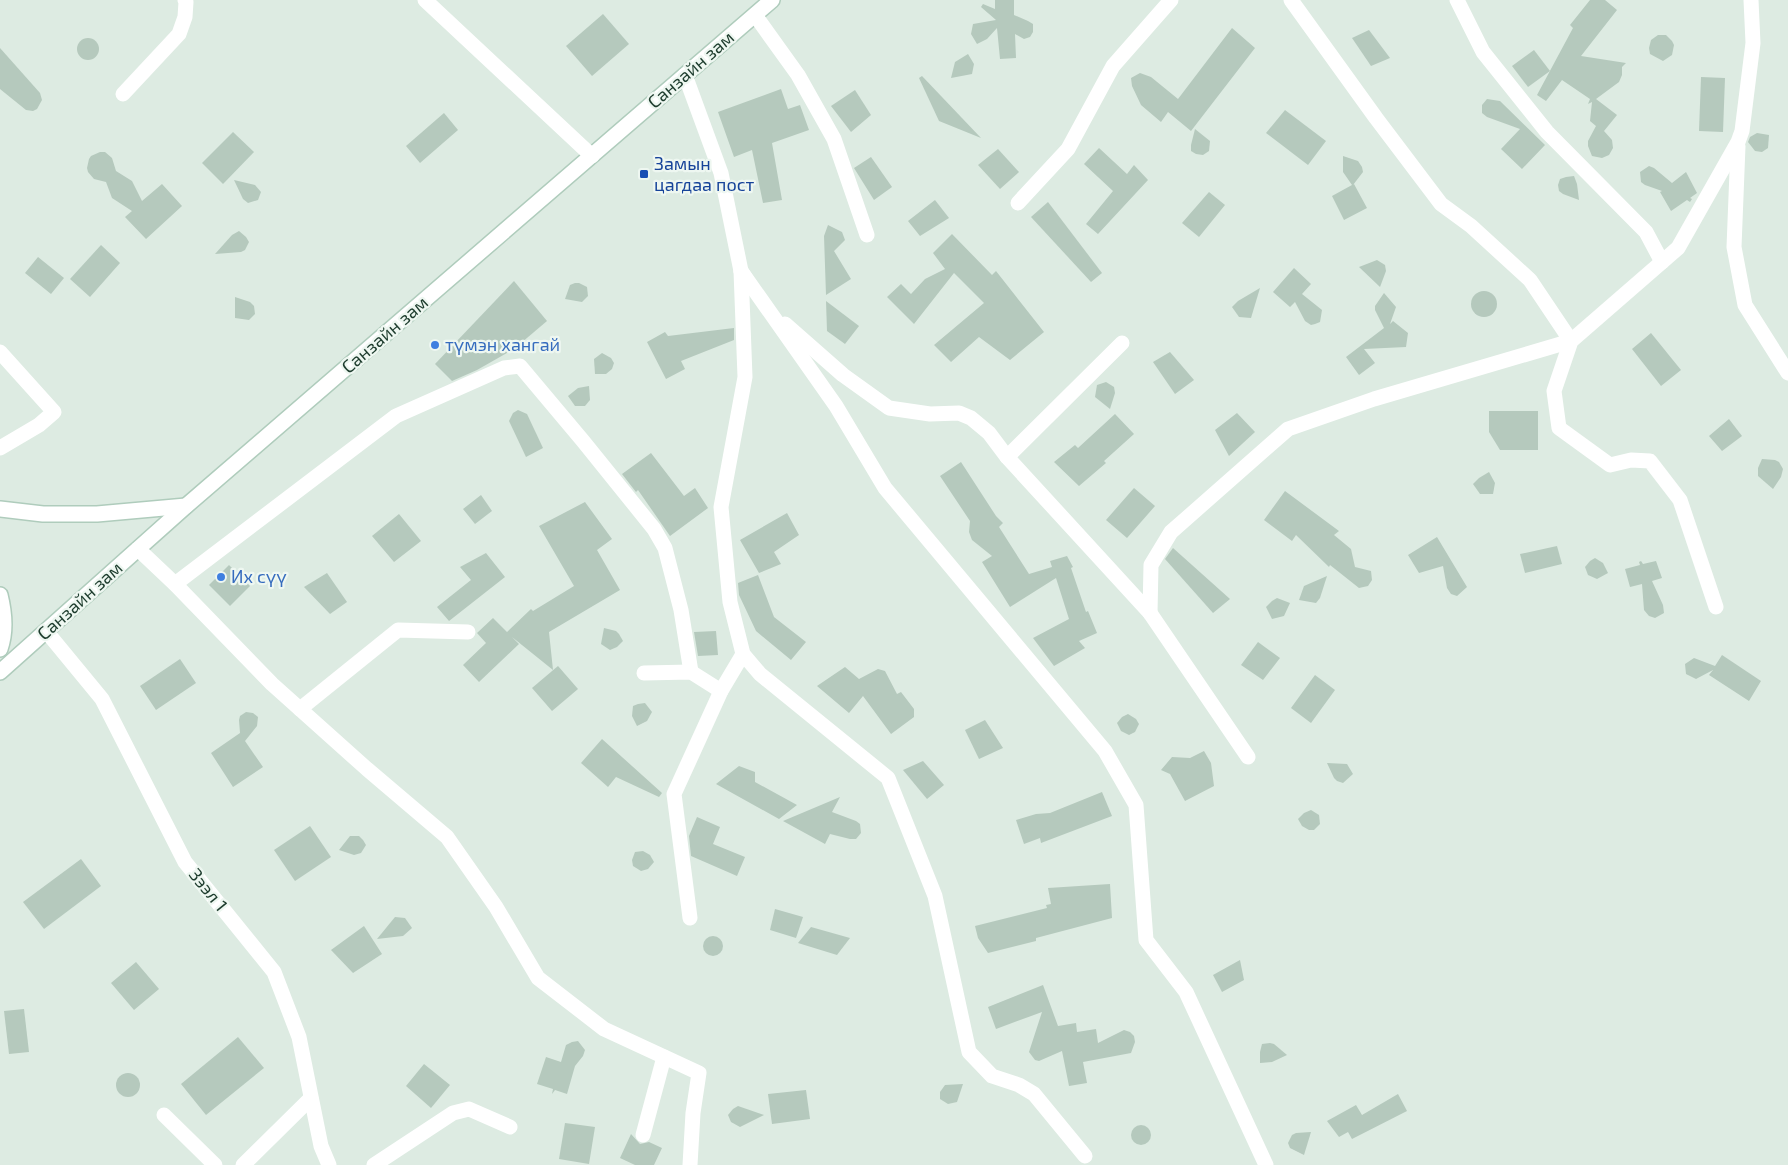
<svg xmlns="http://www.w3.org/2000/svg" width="1788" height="1165" font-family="'Exo 2',sans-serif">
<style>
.building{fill:#b5c9bd}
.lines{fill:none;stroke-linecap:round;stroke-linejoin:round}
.secondary-casing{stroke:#afccbc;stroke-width:18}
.minor{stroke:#fff;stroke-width:15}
.secondary{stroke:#fff;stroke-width:15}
.transit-dot{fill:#1a4fb4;stroke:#eef7f1;stroke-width:2}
.shop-dot{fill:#3f7fe0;stroke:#eef7f1;stroke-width:2}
.labels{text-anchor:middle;stroke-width:4.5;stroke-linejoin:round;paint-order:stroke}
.street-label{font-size:18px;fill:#1d3c2d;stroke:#eef7f1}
.transit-label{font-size:18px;fill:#164399;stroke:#eef7f1;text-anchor:start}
.shop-label{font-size:18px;fill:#366cbe;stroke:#eef7f1;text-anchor:start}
</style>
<rect width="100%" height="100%" fill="#ddebe2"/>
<g class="building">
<path d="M995 0H1014V15L1028 21 1033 24V32L1030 37 1024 39 1015 34 1016 58 1000 59 997 28 987 39 977 44 971 34 973 24 996 20 981 7 983 4 995 9Z"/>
<path d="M1590 0H1605L1617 10 1581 56 1626 63 1622 67V75L1619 82 1596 99 1617 115 1604 131 1612 140 1613 148 1609 155 1602 158 1592 156 1588 146V141L1596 126 1590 121 1592 102 1588 104 1590 99 1562 80 1546 101 1537 95 1573 28 1570 25Z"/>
<path d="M603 14 629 44 592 76 566 46Z"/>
<path d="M1232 28 1255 48 1191 131 1168 112 1161 122 1141 105 1132 86 1131 78 1140 73 1151 77 1178 99Z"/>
<path d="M1369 30 1390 58 1371 66 1352 38Z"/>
<path d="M1658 35H1666L1672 41 1674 45 1672 55 1663 61 1650 54 1649 48 1651 40Z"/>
<circle cx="88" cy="49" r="11"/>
<path d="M0 48 40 93 42 100 37 109 33 111 26 110 0 89Z"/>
<path d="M1534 50 1550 71 1528 87 1512 66Z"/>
<path d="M968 54 974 64 972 74 951 78 955 62Z"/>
<path d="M922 76 981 138 939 121 919 78Z"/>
<path d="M1701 77 1725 78 1723 132 1699 131Z"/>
<path d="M781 89 788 109 800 105 809 130 772 143 782 200 763 203 752 150 734 157 718 112Z"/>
<path d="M855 90 871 115 851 132 831 106Z"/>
<path d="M1487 99 1500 101 1545 145 1522 169 1501 149 1520 129 1487 117 1482 113V105Z"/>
<path d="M1285 110 1326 141 1308 165 1266 133Z"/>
<path d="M444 113 458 130 420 163 406 146Z"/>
<path d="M1195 129 1210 141 1209 151 1203 155 1196 154 1191 151V145Z"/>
<path d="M233 132 254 152 223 184 202 163Z"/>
<path d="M1757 133 1769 135 1768 148 1762 152 1755 151 1748 142 1750 137Z"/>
<path d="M1099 148 1127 174 1134 165 1148 180 1098 234 1086 224 1113 191 1084 164Z"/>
<path d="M998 149 1019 172 1000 189 978 165Z"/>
<path d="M100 152H105L112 158 116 171 132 181 142 201 162 184 182 206 146 239 125 217 132 211 112 198 106 182 94 179 88 172 87 168 89 159 91 156Z"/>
<path d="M1343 156 1358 161 1362 167 1363 172 1353 185 1354 184 1367 208 1344 220 1332 196 1352 185 1343 172Z"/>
<path d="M871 157 892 187 874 200 854 168Z"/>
<path d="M1649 166 1654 168 1672 183 1686 172 1697 193 1690 198 1692 199 1690 202 1687 200 1671 211 1660 192 1662 191 1645 185 1641 182 1640 172Z"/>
<path d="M1574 176 1577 184 1579 200 1563 194 1559 191 1558 185 1560 179 1566 177Z"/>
<path d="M234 180 255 185 261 192 258 200 248 203 243 199Z"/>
<path d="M1209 192 1225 205 1199 237 1182 223Z"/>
<path d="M935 200 949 218 920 236 908 221Z"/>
<path d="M1048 202 1102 273 1091 282 1031 217Z"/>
<path d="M828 225 842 232 845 240 834 251 851 279 826 295 824 236Z"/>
<path d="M239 231 246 237 249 242 245 250 241 252 215 254 232 235Z"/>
<path d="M952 234 992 275 996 271 1044 332 1010 360 979 337 951 362 934 345 984 303 954 273 914 324 887 297 901 284 911 294 925 279 945 269 933 253Z"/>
<path d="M101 245 120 263 90 297 70 279Z"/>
<path d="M38 257 64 278 51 294 25 273Z"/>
<path d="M1377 260 1385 265 1386 271 1380 287 1359 267Z"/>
<path d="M1294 268 1311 284 1302 294 1322 310 1320 322 1315 324 1311 325 1305 321 1295 302 1290 307 1273 292Z"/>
<path d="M514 281 547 321 514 349 477 370 452 381 435 364Z"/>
<path d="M575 283H579L587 287 588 296 582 302 565 299 570 285Z"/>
<path d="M1260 288 1251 318 1239 317 1232 307 1238 301Z"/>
<circle cx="1484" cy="304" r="13"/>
<path d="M1384 293 1396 307 1390 324 1393 321 1408 333 1406 347 1364 349 1375 363 1359 375 1346 357 1384 328 1375 310V306Z"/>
<path d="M235 297 250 302 254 306 255 314 249 320 235 318Z"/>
<path d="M826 301 859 326 845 344 827 331Z"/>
<path d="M734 328V340L681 361 685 369 666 379 647 342 665 332 668 336Z"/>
<path d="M1651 333 1681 370 1661 386 1632 349Z"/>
<path d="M1170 352 1194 380 1175 394 1153 362Z"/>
<path d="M602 353 611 358 614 363 612 369 606 374H595L594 359Z"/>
<path d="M1106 382 1114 387 1115 393 1110 409 1095 397 1097 385Z"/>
<path d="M589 386 590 400 585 406H575L568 396 578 388Z"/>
<path d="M518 410 527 414 543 448 526 457 509 421 513 413Z"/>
<path d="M1489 411H1538V450H1500L1489 432Z"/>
<path d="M1237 413 1255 432 1229 456 1215 430Z"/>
<path d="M1115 414 1134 434 1104 461 1106 463 1079 486 1054 462 1075 445 1078 448Z"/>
<path d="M1729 419 1742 436 1722 451 1709 436Z"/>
<path d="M651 453 684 496 695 488 708 508 670 536 638 490 636 492 622 474Z"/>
<path d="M1762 459 1775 460 1779 462 1783 469 1781 477 1773 489 1758 476V468Z"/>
<path d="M961 462 996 516 1003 523 999 527 1029 574 1052 567 1050 561 1067 556 1073 567 1071 568 1086 612 1088 611 1097 633 1079 641 1085 648 1054 666 1033 638 1069 619 1056 578 1010 607 982 562 992 556 972 540 969 532 970 521 940 476Z"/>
<path d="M1489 472 1495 483 1493 494H1480L1473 484 1479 478Z"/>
<path d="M1134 488 1155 506 1127 538 1106 520Z"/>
<path d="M1285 491 1339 531 1334 535 1351 549 1355 567 1371 571 1372 580 1368 586 1359 588 1330 565 1329 567 1296 535 1292 541 1264 520Z"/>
<path d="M481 495 492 511 475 524 463 509Z"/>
<path d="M585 502 612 539 597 550 620 590 549 632 553 670 512 637 519 644 479 682 463 665 486 643 477 633 493 618 507 632 531 609 533 611 574 586 539 526Z"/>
<path d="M787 513 799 535 774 552 781 564 759 573 740 540Z"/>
<path d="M399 514 421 541 394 562 372 536Z"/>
<path d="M1437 537 1467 587 1457 596 1451 594 1447 588 1443 566 1419 573 1408 555Z"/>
<path d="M1557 546 1562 564 1525 573 1520 554Z"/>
<path d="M1173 548 1230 599 1213 613 1165 559Z"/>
<path d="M486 553 505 577 449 621 437 607 471 580 460 567Z"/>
<path d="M1595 558 1603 563 1608 573 1597 579 1588 575 1585 567 1590 561Z"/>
<path d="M1641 561 1643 564 1656 561 1662 578 1652 581 1663 605 1664 613 1655 618 1649 616 1644 610 1642 584 1630 587 1625 569 1640 565 1639 562Z"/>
<path d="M229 565 250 586 230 606 209 585Z"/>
<path d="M327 573 347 602 330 614 304 587Z"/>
<path d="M758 575 774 617 806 642 791 660 756 631 739 595 738 583Z"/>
<path d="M1327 576 1320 598 1316 603 1299 600 1304 586Z"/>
<path d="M1277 598 1290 603 1284 616 1272 619 1266 607 1272 601Z"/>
<path d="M604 628 616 631 619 634 623 641 617 647 610 650 601 644Z"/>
<path d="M716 631 718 655 698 656 694 632Z"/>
<path d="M1258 642 1280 658 1263 680 1241 665Z"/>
<path d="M1722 655 1761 681 1749 701 1709 675 1713 670 1696 679 1686 674 1685 664 1694 658 1715 666Z"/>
<path d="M180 659 196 683 156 710 140 686Z"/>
<path d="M558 666 578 689 552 711 532 688Z"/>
<path d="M845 667 859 679 878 669 885 671 897 694 901 692 914 709V717L891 734 863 696 849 713 817 686Z"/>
<path d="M1315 675 1335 690 1311 723 1291 708Z"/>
<path d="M645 703 652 712 647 721 637 726 632 716 633 706 638 704Z"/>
<path d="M246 712 253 713 258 717 257 726 245 741 263 767 233 787 211 753 240 733 239 720 240 716Z"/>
<path d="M1128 714 1136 719 1139 724 1135 732 1129 735 1121 731 1117 723 1122 717Z"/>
<path d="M985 720 1003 748 979 759 965 730Z"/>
<path d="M602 739 662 793 659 797 616 777 608 787 581 763Z"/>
<path d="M1204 751 1211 763 1214 786 1185 801 1170 774 1161 770 1172 757 1190 758Z"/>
<path d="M923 761 944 785 927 799 903 770Z"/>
<path d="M1327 763 1347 764 1353 774 1343 783 1337 781 1334 778Z"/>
<path d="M739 766 755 772V782L797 805 779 819 716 784Z"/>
<path d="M1102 792 1112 816 1041 843 1040 838 1024 844 1016 820 1036 814 1050 813Z"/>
<path d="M840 797 832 812 856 821 860 824 861 833 856 839H850L830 834 825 844 783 821Z"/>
<path d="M1311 810 1319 815 1320 824 1314 830H1309L1302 826 1298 819 1304 813Z"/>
<path d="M697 817 720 827 713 844 745 857 737 876 691 856 689 836Z"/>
<path d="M310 826 331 857 295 881 274 850Z"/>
<path d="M350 836H359L363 840 366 845 361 853 354 855 339 850Z"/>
<path d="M643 851 650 855 654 862 648 869 641 871 633 866 632 860 635 852Z"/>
<path d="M81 859 101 886 44 929 23 902Z"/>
<path d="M1110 884 1112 918 1036 938V941L988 953 978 938 975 926 1047 908 1046 905 1051 904 1048 888Z"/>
<path d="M775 909 803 917 796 938 770 930Z"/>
<path d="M395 917 405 918 412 928 403 936 377 939Z"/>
<path d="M364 926 382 954 353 973 331 950Z"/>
<path d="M811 927 850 938 837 955 798 943Z"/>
<circle cx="713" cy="946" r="10"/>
<path d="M1240 960 1244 980 1222 992 1213 975Z"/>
<path d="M136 962 159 989 134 1010 111 983Z"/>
<path d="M1043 985 1058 1026 1076 1023 1077 1032 1096 1029 1098 1043 1124 1030 1130 1032 1134 1036 1135 1042 1131 1053 1083 1062 1087 1083 1069 1086 1062 1051 1039 1061 1035 1060 1029 1052 1042 1012 996 1029 988 1007Z"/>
<path d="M24 1009 29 1052 9 1054 4 1011Z"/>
<path d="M238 1037 264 1068 206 1115 181 1084Z"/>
<path d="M578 1041 585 1050 583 1056 575 1066 567 1094 555 1090 552 1094 553 1089 537 1084 546 1057 561 1062 566 1045 572 1042Z"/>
<path d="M1270 1043 1274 1044 1287 1055 1272 1062 1260 1063V1052L1262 1044Z"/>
<path d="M424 1064 450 1085 431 1108 406 1086Z"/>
<circle cx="128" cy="1085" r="12"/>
<path d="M963 1084 957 1102 948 1104 940 1099V1092L945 1085Z"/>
<path d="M806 1090 810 1119 772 1124 768 1094Z"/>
<path d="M1398 1094 1407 1111 1352 1139 1348 1132 1339 1137 1327 1121 1356 1105 1362 1115Z"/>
<path d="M738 1106 764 1115 740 1127 731 1122 728 1115 733 1109Z"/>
<path d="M565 1123 595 1127 589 1164 559 1159Z"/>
<circle cx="1141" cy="1135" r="10"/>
<path d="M1311 1132 1304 1155 1290 1148 1288 1143 1292 1135 1296 1133Z"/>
<path d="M631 1134 640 1144 649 1142 662 1148 654 1165H635L620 1158Z"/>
</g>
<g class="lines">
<g class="secondary-casing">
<g id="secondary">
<path d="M0 509 43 514H97L186 506"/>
<path d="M0 595C4 611 6 632 0 649"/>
<path d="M0 672 186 506 772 0"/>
</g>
</g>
<g class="minor">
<path d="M425 0 592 156"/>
<path d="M1457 0 1483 52 1547 132 1646 232 1662 262"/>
<path d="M755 15 798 75 834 139 867 235"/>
<path d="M685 75 721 173 741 271 746 279"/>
<path d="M123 94 179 34 185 17 186 2 185 0"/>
<path d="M1738 146 1734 247 1745 305 1788 373"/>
<path d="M1018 203 1068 149 1113 66 1171 0"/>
<path d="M741 271 836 406 885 488 1105 751 1136 805 1146 940 1186 992 1266 1165"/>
<path d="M741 271 745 377 721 507 730 602 743 654 760 674 888 778 935 896 969 1052 992 1076 1019 1085 1034 1094 1085 1156"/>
<path d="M785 324 843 375 889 408 930 414 959 413 971 418 989 433 1007 457 1150 613 1248 757"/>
<path d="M0 352 54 412 39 425 0 448"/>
<path d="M1007 457 1122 343"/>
<path d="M138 549 175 584 272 684 367 769 447 837 496 907 538 978 604 1029 699 1073 693 1113 690 1165"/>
<path d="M175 584 396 416 504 368 520 366 583 441 654 529 665 548 681 610 691 672"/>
<path d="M1716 607 1680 500 1650 461 1631 460 1610 465 1559 428 1554 391 1571 341 1678 248 1738 142 1742 131 1753 43 1751 0"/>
<path d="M1150 613 1151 565 1171 532 1288 429 1374 399 1571 341 1530 280 1471 226 1441 204 1376 118 1291 0"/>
<path d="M46 631 102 699 185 862 274 972 299 1037 321 1146 329 1165"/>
<path d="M644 673 691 672 721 691"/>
<path d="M300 709 398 630 468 632"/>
<path d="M690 918 674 794 721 691 743 654"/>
<path d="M164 1115 215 1165"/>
<path d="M643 1135 664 1057"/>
<path d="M243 1165 311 1098"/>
<path d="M374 1165 453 1113 469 1109 510 1127"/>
</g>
<use href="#secondary" class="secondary"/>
</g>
<rect class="transit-dot" x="639" y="169" width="10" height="10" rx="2.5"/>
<g class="shop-dot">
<circle cx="435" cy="345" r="5"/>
<circle cx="221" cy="577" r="5"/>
</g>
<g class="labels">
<g class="street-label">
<text transform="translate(691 70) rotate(-41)" y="6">Санзайн зам</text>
<text transform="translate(385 335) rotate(-41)" y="6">Санзайн зам</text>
<text transform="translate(80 601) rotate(-42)" y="6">Санзайн зам</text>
<text transform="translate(208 890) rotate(51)" y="6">Зээл 1</text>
</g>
<g class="transit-label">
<text x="654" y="170">Замын<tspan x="654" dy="21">цагдаа пост</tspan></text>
</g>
<g class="shop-label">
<text x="445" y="351">түмэн хангай</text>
<text x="231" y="583">Их сүү</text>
</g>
</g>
</svg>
